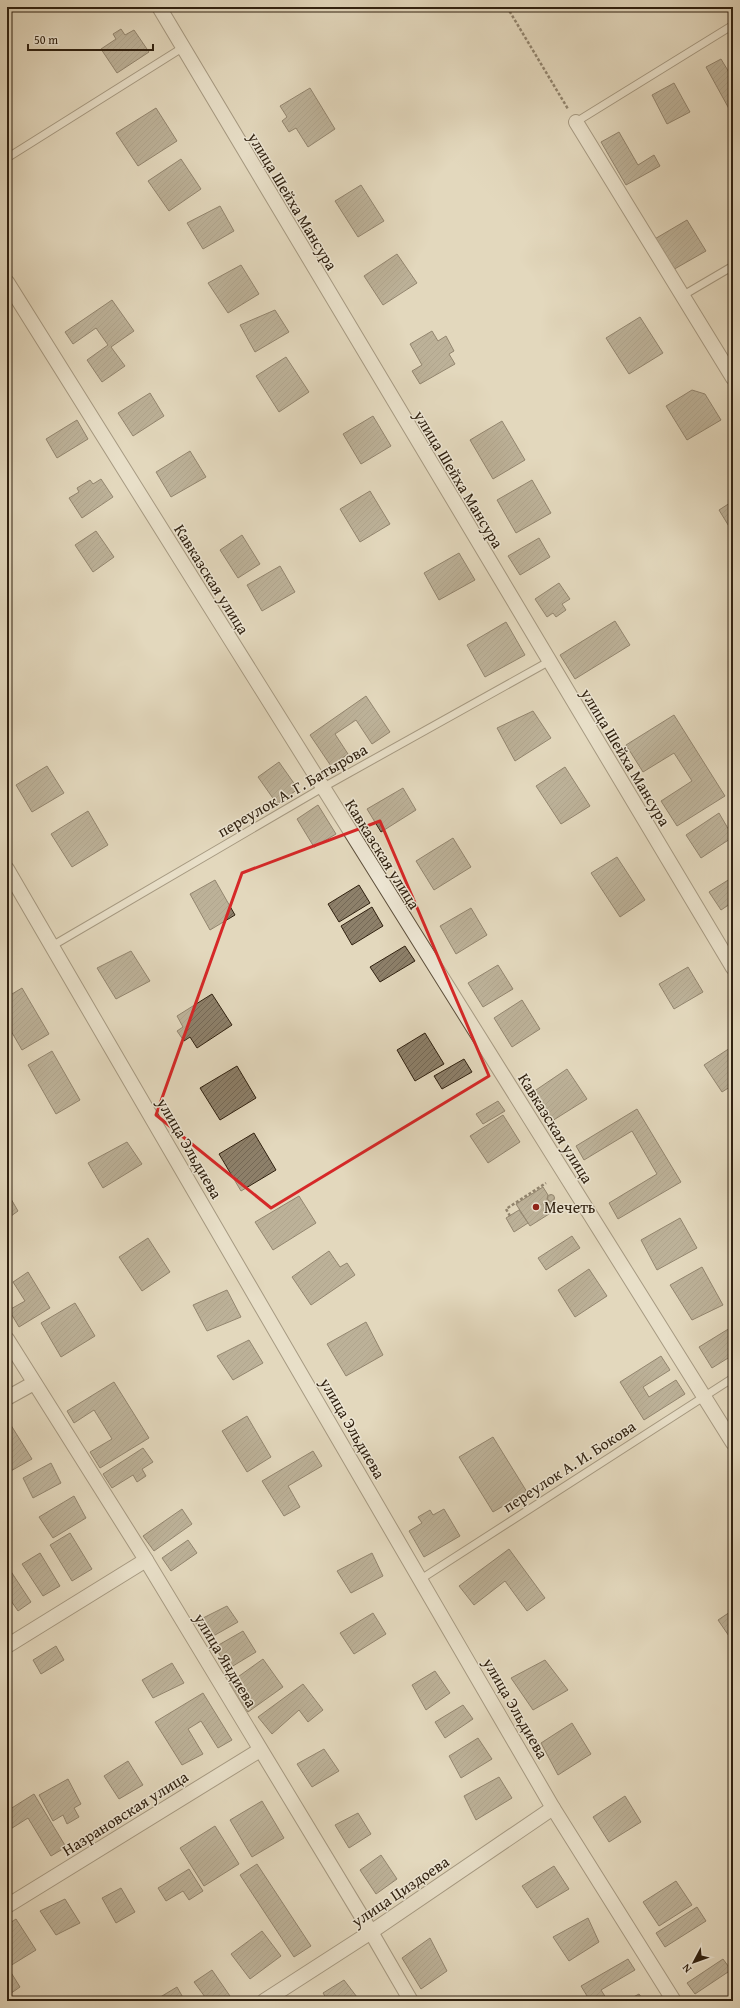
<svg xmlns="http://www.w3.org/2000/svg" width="740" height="2008" font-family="'Gentium Book Plus',serif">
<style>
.building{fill:url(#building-hatch);stroke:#302110}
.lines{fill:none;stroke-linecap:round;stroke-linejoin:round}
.service-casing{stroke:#5d4f3b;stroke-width:9}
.minor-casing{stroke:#5d4f3b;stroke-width:16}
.path{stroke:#302110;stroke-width:2.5;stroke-dasharray:3 2;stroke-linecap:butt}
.service{stroke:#ede6d4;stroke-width:7}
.minor{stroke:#ede6d4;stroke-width:14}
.marked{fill:none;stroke:#d62828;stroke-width:3;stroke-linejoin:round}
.poi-dot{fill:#8f2418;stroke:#ede6d4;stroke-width:1.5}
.labels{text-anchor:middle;stroke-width:3;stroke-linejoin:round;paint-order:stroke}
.street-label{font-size:16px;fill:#302110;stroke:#ede6d4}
.poi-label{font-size:16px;fill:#302110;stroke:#ede6d4;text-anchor:start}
</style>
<defs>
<pattern id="building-hatch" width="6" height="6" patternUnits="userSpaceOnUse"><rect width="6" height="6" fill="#8d806a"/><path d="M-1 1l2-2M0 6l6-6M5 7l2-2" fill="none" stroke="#746856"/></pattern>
</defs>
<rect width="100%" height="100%" fill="#e3d8bd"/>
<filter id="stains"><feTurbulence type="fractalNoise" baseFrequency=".005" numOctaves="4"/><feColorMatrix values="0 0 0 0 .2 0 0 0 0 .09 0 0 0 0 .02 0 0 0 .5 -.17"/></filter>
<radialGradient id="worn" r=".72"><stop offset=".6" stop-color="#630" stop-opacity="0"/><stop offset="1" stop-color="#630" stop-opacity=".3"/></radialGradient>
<g class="building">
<path d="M121 29 125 35 134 30 149 52 117 73 101 49 116 39 113 34Z"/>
<path d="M721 59 733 79V116L706 67Z"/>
<path d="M674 83 690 112 667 124 652 95Z"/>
<path d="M310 88 335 129 308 147 296 128 289 132 282 121 287 117 280 106Z"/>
<path d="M156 108 177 141 138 166 116 133Z"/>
<path d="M619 132 638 165 654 155 660 166 626 185 601 142Z"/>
<path d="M181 159 201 189 169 211 148 181Z"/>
<path d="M361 185 384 221 358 237 335 201Z"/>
<path d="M220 206 234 231 203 249 187 223Z"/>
<path d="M687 220 706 251 671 271 653 240Z"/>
<path d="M397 254 417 283 383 305 364 276Z"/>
<path d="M241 265 259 294 228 313 208 283Z"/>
<path d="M112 300 134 331 111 347 125 366 102 382 87 360 108 345 96 328 73 344 65 332Z"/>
<path d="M275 310 289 332 255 352 240 325Z"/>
<path d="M640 317 663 353 629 374 606 338Z"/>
<path d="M432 331 438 341 446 336 454 351 449 354 455 364 420 384 412 371 422 365 410 344Z"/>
<path d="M286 357 309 392 279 412 256 376Z"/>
<path d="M692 390 705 394 721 420 687 440 666 406Z"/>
<path d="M150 393 164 416 133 436 118 413Z"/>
<path d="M373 416 391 446 361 464 343 434Z"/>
<path d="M77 420 88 439 57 458 46 439Z"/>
<path d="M502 421 525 460 493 479 470 440Z"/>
<path d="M190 451 206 477 171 497 156 472Z"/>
<path d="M101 479 113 497 82 518 69 498 79 492 77 488 90 480 93 484Z"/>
<path d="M532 480 551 513 516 533 497 500Z"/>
<path d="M370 491 390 524 360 542 340 509Z"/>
<path d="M733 501V533L719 510Z"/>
<path d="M96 531 114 557 93 572 75 545Z"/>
<path d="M242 535 260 564 238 578 220 550Z"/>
<path d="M539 538 550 557 520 575 508 556Z"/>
<path d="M459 553 475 580 439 600 424 573Z"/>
<path d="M280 566 295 592 262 611 247 585Z"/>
<path d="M559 583 570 599 562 604 566 610 556 617 553 613 547 617 535 599Z"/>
<path d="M615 621 630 645 575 679 560 655Z"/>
<path d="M506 622 525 655 485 677 467 645Z"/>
<path d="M366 696 390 732 372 744 356 720 335 734 348 754 331 766 310 735Z"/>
<path d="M533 711 551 738 515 761 497 728Z"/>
<path d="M674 715 725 796 677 826 661 801 692 781 674 753 643 772 626 745Z"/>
<path d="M279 762 298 789 277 804 258 777Z"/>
<path d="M47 766 64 793 32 812 16 785Z"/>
<path d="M565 767 590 806 561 824 536 786Z"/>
<path d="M403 788 416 810 381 832 367 809Z"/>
<path d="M318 805 336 834 314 847 297 819Z"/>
<path d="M88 811 108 845 72 867 51 834Z"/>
<path d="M719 813 733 837 701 858 686 835Z"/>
<path d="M453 838 471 867 434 890 416 861Z"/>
<path d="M617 857 645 900 620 917 591 873Z"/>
<path d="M733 877V902L721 910 709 892Z"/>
<path d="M215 880 235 915 210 930 190 894Z"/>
<path d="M359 885 370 903 339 922 328 904Z"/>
<path d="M372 907 383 926 352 945 341 926Z"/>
<path d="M471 908 487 935 456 954 440 926Z"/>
<path d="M405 946 415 961 380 982 370 967Z"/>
<path d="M131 951 150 981 116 999 97 968Z"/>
<path d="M498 965 513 989 483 1007 468 983Z"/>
<path d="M688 967 703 992 674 1009 659 984Z"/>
<path d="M22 988 49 1034 22 1050 7 1024V997Z"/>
<path d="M212 994 232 1025 197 1048 190 1037 184 1041 177 1031 183 1027 177 1016Z"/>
<path d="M522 1000 540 1029 512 1047 494 1018Z"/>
<path d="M425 1033 444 1064 415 1081 397 1050Z"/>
<path d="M730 1048 733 1052V1085L722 1092 704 1065Z"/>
<path d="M52 1051 80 1100 56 1114 28 1065Z"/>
<path d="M464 1059 472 1072 442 1089 434 1076Z"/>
<path d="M237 1066 256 1098 220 1120 200 1088Z"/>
<path d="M567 1069 587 1099 552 1121 533 1092Z"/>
<path d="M498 1101 505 1111 483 1124 476 1114Z"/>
<path d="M637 1109 681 1182 618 1219 609 1203 657 1174 632 1131 584 1160 576 1146Z"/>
<path d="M503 1115 520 1142 488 1163 470 1136Z"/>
<path d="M254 1133 276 1170 241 1191 219 1154Z"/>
<path d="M127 1142 142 1164 103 1188 88 1163Z"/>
<path d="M543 1187 548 1195 547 1199 552 1201 557 1209 530 1226 516 1204Z"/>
<path d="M7 1192 18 1211 7 1219Z"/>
<circle cx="551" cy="1198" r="3.5"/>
<path d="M299 1196 316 1223 273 1250 255 1222Z"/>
<path d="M519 1210 528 1223 514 1232 506 1218Z"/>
<path d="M680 1218 697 1248 657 1270 641 1240Z"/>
<path d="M572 1236 580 1248 546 1270 538 1258Z"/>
<path d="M148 1238 170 1272 142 1291 119 1257Z"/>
<path d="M329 1251 340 1267 347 1263 355 1275 311 1305 292 1277Z"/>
<path d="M702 1267 723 1305 692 1320 670 1285Z"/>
<path d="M589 1269 607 1296 575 1317 558 1290Z"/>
<path d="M28 1272 50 1308 19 1327 9 1310 25 1301 13 1282Z"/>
<path d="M227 1290 241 1317 207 1331 193 1305Z"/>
<path d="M75 1303 95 1336 61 1357 41 1323Z"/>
<path d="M366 1322 383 1355 346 1376 327 1344Z"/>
<path d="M730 1328 733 1333V1355L712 1368 699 1347Z"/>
<path d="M249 1340 263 1363 233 1380 217 1356Z"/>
<path d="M661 1356 670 1370 643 1387 649 1397 676 1380 685 1394 644 1420 620 1382Z"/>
<path d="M114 1382 149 1438 100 1468 90 1452 112 1439 94 1410 74 1423 67 1411Z"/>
<path d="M247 1416 271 1457 247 1472 222 1431Z"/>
<path d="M9 1422 32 1459 9 1472 7 1468V1423Z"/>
<path d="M493 1437 527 1492 493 1512 459 1457Z"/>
<path d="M143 1448 153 1462 142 1469 146 1476 137 1482 133 1475 112 1488 103 1474Z"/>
<path d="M313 1451 322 1466 288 1486 300 1507 284 1516 262 1481Z"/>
<path d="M51 1463 61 1483 33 1498 23 1478Z"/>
<path d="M74 1496 86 1518 53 1538 39 1517Z"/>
<path d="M182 1509 192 1524 154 1551 143 1536Z"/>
<path d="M444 1509 460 1536 424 1557 409 1531 422 1523 418 1517 430 1510 433 1515Z"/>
<path d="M70 1533 92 1569 72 1581 50 1545Z"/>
<path d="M188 1540 197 1553 171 1571 162 1558Z"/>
<path d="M509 1549 545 1598 527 1611 505 1581 474 1605 459 1586Z"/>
<path d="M40 1553 60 1586 43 1596 22 1564Z"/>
<path d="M372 1553 383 1576 351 1593 337 1571Z"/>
<path d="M10 1570 31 1602 18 1611 7 1595V1572Z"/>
<path d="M227 1606 238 1622 208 1639 195 1622Z"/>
<path d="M733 1610V1637L731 1639 718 1620Z"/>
<path d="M373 1613 386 1634 354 1654 340 1633Z"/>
<path d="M243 1631 256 1652 228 1669 215 1647Z"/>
<path d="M56 1646 64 1660 41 1674 33 1660Z"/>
<path d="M263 1659 283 1687 248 1712 228 1684Z"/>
<path d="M545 1660 568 1690 533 1710 511 1678Z"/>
<path d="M172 1663 184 1683 153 1698 142 1680Z"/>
<path d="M435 1671 450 1693 426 1710 412 1685Z"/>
<path d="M303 1684 323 1710 308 1722 299 1710 272 1734 258 1717Z"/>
<path d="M203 1693 232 1740 218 1748 201 1721 188 1729 203 1754 182 1765 155 1722Z"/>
<path d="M463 1705 473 1719 445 1738 435 1722Z"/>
<path d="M572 1723 591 1754 558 1775 541 1743Z"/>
<path d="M478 1738 492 1759 461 1778 449 1756Z"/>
<path d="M324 1749 339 1771 312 1787 297 1764Z"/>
<path d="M128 1761 143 1785 119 1799 104 1776Z"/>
<path d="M499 1777 512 1798 476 1820 464 1796Z"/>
<path d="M68 1779 81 1804 74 1808 79 1817 67 1824 63 1815 53 1821 39 1795Z"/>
<path d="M34 1794 66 1847 51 1856 28 1818 9 1830 7 1828V1811Z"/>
<path d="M625 1796 641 1822 609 1842 593 1817Z"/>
<path d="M262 1801 284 1838 252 1857 230 1820Z"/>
<path d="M358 1813 371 1834 349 1848 335 1825Z"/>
<path d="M215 1826 239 1864 204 1886 180 1848Z"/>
<path d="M381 1855 397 1879 376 1894 360 1870Z"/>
<path d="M257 1864 311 1946 294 1957 240 1875Z"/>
<path d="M554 1866 569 1889 537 1908 522 1886Z"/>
<path d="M189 1869 203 1891 189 1900 183 1891 166 1901 158 1888Z"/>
<path d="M676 1881 692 1905 659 1926 643 1902Z"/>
<path d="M121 1888 135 1912 116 1923 102 1898Z"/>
<path d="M65 1899 80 1923 56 1935 40 1911Z"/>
<path d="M697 1907 706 1921 665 1947 656 1933Z"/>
<path d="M588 1918 599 1942 569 1961 553 1937Z"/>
<path d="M16 1919 36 1950 10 1966 7 1961V1925Z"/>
<path d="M262 1931 281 1956 250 1979 231 1954Z"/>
<path d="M430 1938 447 1971 421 1989 402 1958Z"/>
<path d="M628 1959 635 1970 601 1990 608 2001H590L581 1986Z"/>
<path d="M723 1959 731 1970 695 1994 687 1983Z"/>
<path d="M7 1966 20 1987 7 1996Z"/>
<path d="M212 1970 230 1996 221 2001H208L194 1982Z"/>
<path d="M344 1980 360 2001H328L323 1993Z"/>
<path d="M177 1987 185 2001H158L157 1999Z"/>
<path d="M639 1994 644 2001H626Z"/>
</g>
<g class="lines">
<g class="service-casing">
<g id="service">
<path d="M576 122 733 25"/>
<path d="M7 158 182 48"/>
<path d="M682 296 733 266"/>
<path d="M52 946 322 788 548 662"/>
<path d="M421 1579 733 1378"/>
</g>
</g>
<g class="minor-casing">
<g id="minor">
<path d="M159 7 733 968"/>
<path d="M576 122 733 378"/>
<path d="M7 282 733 1443"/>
<path d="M7 869 553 1808 674 2001"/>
<path d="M7 1339 146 1560 371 1932 411 2001"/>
<path d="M7 1398 34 1383"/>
<path d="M7 1646 146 1560"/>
<path d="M7 1906 260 1750"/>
<path d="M264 2001 371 1932 553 1808"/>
</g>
</g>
<g class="path">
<path d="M507 7 568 109"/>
<path d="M510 1216 506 1209 546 1183"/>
</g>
<use href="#service" class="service"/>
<use href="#minor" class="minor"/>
</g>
<path d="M0 0H740V2008H0ZM380 821 489 1076 271 1208 156 1115 242 873Z" fill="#e3d8bd" fill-opacity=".55" fill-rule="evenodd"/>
<path class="marked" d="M380 821 489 1076 271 1208 156 1115 242 873Z"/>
<circle class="poi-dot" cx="536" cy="1207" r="4"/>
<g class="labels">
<g class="street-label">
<text transform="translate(293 201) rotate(59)" y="6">улица Шейха Мансура</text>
<text transform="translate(459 479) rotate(59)" y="6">улица Шейха Мансура</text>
<text transform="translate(212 579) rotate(58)" y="6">Кавказская улица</text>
<text transform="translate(626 757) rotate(59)" y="6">улица Шейха Мансура</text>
<text transform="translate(292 790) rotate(-30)" y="6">переулок А. Г. Батырова</text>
<text transform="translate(383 854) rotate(58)" y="6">Кавказская улица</text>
<text transform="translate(556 1128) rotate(58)" y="6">Кавказская улица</text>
<text transform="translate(190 1148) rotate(60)" y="6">улица Эльдиева</text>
<text transform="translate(353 1428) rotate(60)" y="6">улица Эльдиева</text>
<text transform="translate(569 1466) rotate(-33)" y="6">переулок А. И. Бокова</text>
<text transform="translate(226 1660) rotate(59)" y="6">улица Яндиева</text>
<text transform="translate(516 1708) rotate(60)" y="6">улица Эльдиева</text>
<text transform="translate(125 1813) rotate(-32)" y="6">Назрановская улица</text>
<text transform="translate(400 1891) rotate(-34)" y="6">улица Циздоева</text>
</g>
<g class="poi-label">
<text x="544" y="1213">Мечеть</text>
</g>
</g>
<rect width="740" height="2008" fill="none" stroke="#e3d8bd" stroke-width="24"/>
<rect x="8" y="8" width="724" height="1992" fill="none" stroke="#302110" stroke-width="2"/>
<rect x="12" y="12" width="716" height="1984" fill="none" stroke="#302110"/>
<g transform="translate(694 1962) rotate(229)" stroke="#ede6d4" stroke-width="3" paint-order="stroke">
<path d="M0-3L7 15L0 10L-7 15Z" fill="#302110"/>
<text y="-6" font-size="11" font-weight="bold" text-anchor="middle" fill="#302110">N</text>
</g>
<path d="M28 44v6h125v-6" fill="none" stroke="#302110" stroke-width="2"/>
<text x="34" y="44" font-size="12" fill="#302110" stroke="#ede6d4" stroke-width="3" paint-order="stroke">50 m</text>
<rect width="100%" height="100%" filter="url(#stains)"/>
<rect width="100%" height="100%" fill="url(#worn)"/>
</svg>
